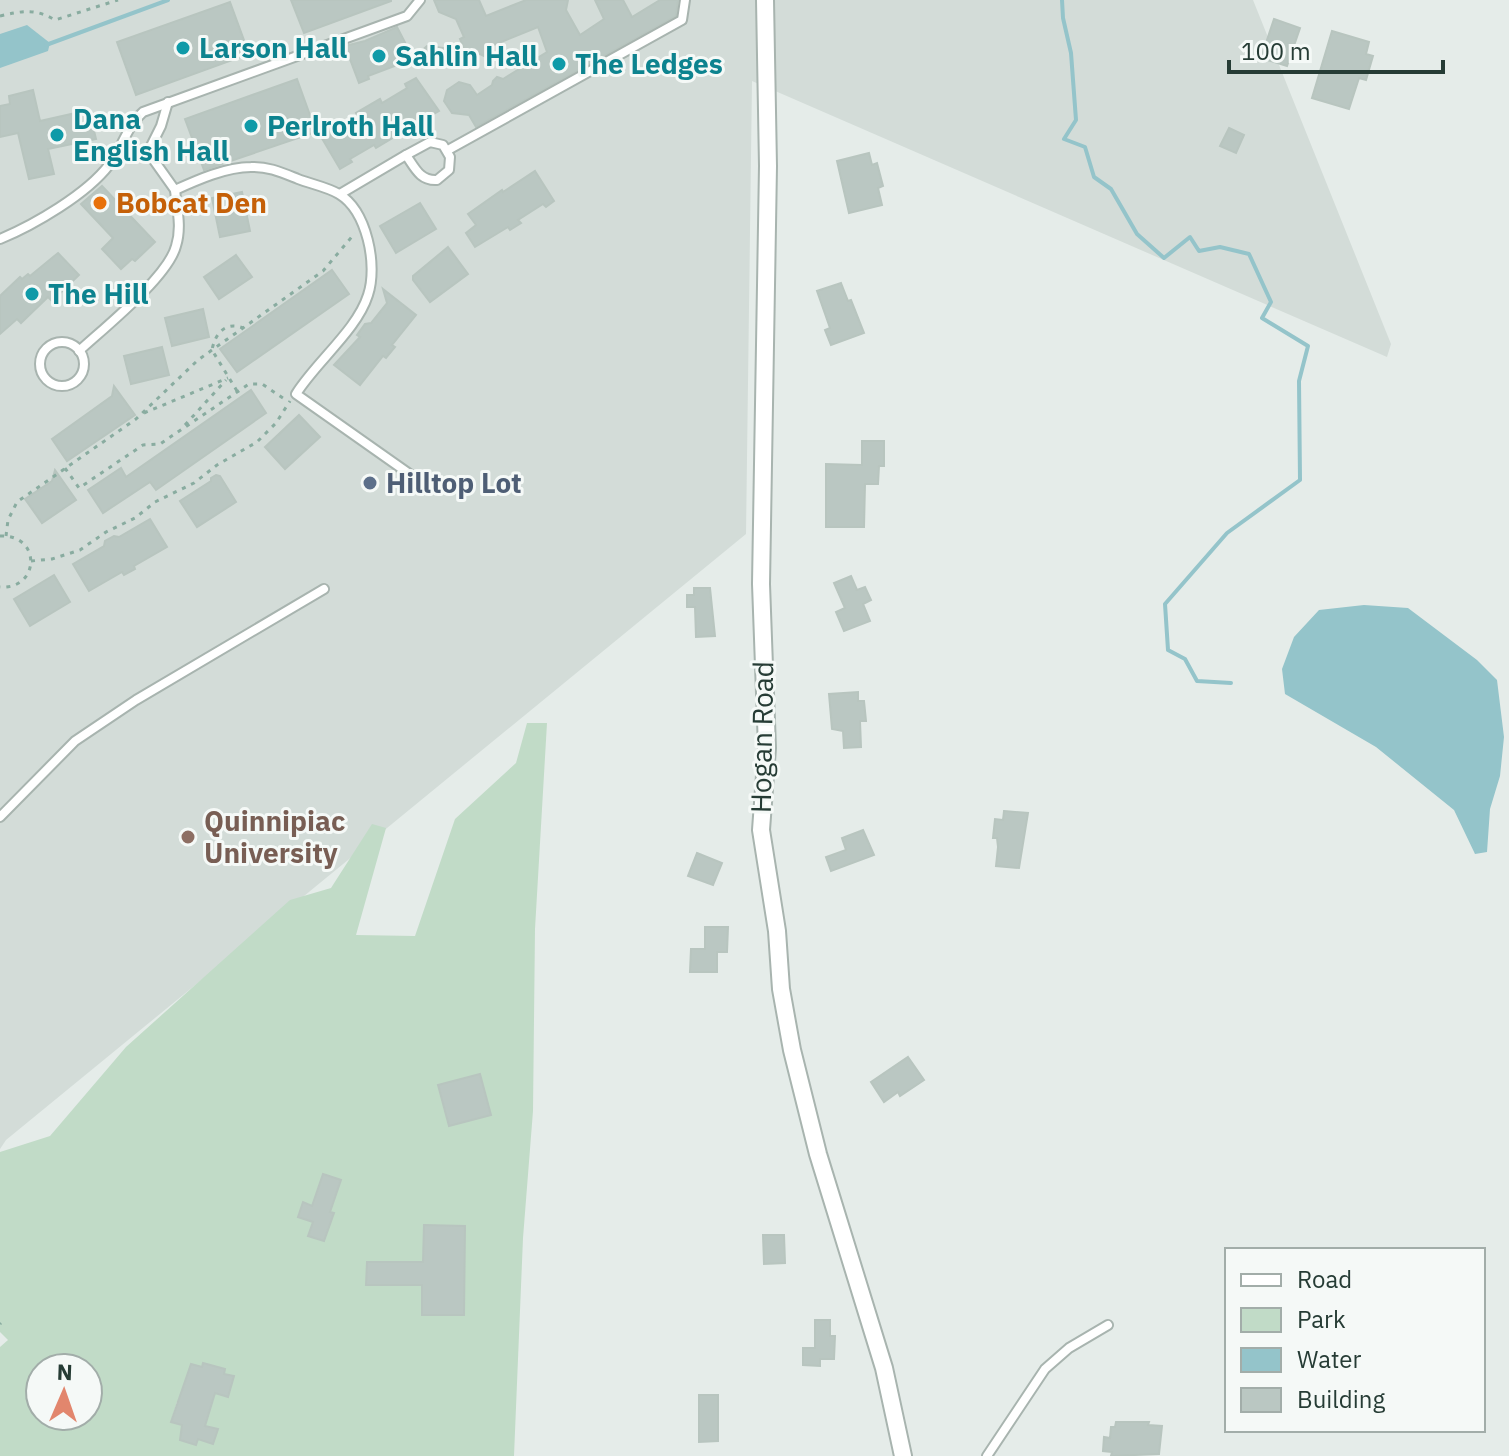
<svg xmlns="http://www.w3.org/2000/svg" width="1509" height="1456" font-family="'IBM Plex Sans',sans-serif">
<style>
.built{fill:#d3dcd8}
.green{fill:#c1dbc7;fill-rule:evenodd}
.water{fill:#94c4ca}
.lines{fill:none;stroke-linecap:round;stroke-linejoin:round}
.stream{stroke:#94c4ca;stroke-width:4}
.building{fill:#bac7c2;stroke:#b8c5bf;stroke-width:2}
.service-casing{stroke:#a8b4af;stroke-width:12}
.minor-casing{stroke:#a8b4af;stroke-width:20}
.path{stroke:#89aca0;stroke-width:3;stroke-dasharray:4 6;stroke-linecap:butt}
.service{stroke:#fff;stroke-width:8}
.minor{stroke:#fff;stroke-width:16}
.culture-dot{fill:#0f9aa8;stroke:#f5f9f7;stroke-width:3}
.food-dot{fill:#e8710a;stroke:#f5f9f7;stroke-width:3}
.service-dot{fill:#5c6f8a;stroke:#f5f9f7;stroke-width:3}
.education-dot{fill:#8d6e63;stroke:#f5f9f7;stroke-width:3}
.labels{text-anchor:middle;stroke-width:6;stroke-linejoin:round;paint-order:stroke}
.culture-label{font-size:28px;font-weight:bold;fill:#0d838f;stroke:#f5f9f7;text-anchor:start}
.food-label{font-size:28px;font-weight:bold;fill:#c56008;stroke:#f5f9f7;text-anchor:start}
.service-label{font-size:28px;font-weight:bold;fill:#4e5e75;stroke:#f5f9f7;text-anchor:start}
.street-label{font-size:28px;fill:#263c35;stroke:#f5f9f7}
.education-label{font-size:28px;font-weight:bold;fill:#785e54;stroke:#f5f9f7;text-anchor:start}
</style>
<rect width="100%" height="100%" fill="#e5ece9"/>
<path class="built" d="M0 0H1253L1391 344 1387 357 752 81 746 534 6 1140 0 1149Z"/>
<path class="green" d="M527 723H547L535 929 533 1111 523 1238 514 1456H0V1347L8 1340 0 1332V1152L50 1136 126 1047 290 900 331 888 372 824 386 828 356 935 415 936 455 819 516 763ZM303 1203 333 1213 324 1241 309 1236 313 1222 298 1216ZM424 1226H465L464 1315H422V1281L415 1285 366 1284 367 1262H415L423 1268ZM203 1363 225 1369 224 1374 233 1376 228 1397 215 1393 205 1426 217 1430 213 1443 181 1430 182 1425 171 1421 177 1402 188 1405ZM40 1368H88V1416H40Z"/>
<g class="water">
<path d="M27 25 50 43 48 51 0 68V34Z"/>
<path d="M1364 605 1408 608 1477 660 1497 680 1504 737 1500 776 1490 809 1487 852 1475 854 1454 810 1376 747 1285 694 1282 669 1294 637 1319 610Z"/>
</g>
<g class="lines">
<g class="stream">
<path d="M1062 0 1063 18 1071 53 1076 120 1064 139 1085 147 1094 177 1111 189 1137 234 1164 258 1190 237 1199 251 1220 247 1249 254 1271 302 1262 318 1308 346 1299 381 1300 480 1227 533 1165 604 1168 650 1185 659 1197 681 1231 683"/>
<path d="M46 45 168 0"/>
</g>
</g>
<g class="building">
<path d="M291 0H391V1L304 33Z"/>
<path d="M434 0H479L486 16 526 0H568L566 10 580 35 604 19 595 0H623L632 17 660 0H678L676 16 476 127 469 115 452 113 444 101 447 90 459 82 470 85 477 95 492 85 493 81 497 77 503 79 547 52 538 27 486 48 484 56 476 52 467 56 460 39 464 37 456 19 439 12Z"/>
<path d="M230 2 249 54 136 95 117 42Z"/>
<path d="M1274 19 1300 28 1287 66 1261 58Z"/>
<path d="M397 27 413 58 427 46 452 49 405 66 409 62H405L368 76 369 79 359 83 345 46 365 41Z"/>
<path d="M1332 31 1369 42 1366 54 1373 56 1366 80 1359 78 1349 109 1312 98Z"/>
<path d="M416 78 439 111 425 119 423 116 399 130 401 133 376 148 374 145 350 159 352 162 340 169 320 135 354 120 358 117 356 113 380 99 382 103 407 88 405 84Z"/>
<path d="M297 79 316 132 204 170 185 119Z"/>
<path d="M33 90 40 121 89 110 96 139 48 149 54 174 29 179 18 133 0 137V106L10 104 9 96Z"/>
<path d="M1229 128 1244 135 1236 153 1220 146Z"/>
<path d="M869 153 872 165 877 163 883 186 878 188 882 205 849 213 837 161Z"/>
<path d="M535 171 554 201 546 207 543 204 518 220 521 223 510 230 508 227 475 247 466 233 476 225 468 214 502 190 503 192Z"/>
<path d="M102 186 155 242 135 261 132 259 121 269 102 249 113 238 81 204Z"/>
<path d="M242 192 250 231 220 237 212 198Z"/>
<path d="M420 203 436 229 396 253 380 226Z"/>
<path d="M448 247 468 274 430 302 413 280V276Z"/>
<path d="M58 253 79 275 52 301 48 297 21 323 17 319 0 334V296L20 277 22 279 28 274 30 276Z"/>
<path d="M236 255 252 277 219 299 204 277Z"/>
<path d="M332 270 349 294 237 372 220 349Z"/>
<path d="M841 283 848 301 851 300 864 333 831 345 825 330 830 328 817 291Z"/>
<path d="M383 289 416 315 392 345 395 347 386 358 383 356 360 385 334 365 360 337 357 335 365 324 371 323 387 303Z"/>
<path d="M203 309 209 337 172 346 165 318Z"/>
<path d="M162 347 169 375 131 384 124 356Z"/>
<path d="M114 386 135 415 67 461 52 439 112 396Z"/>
<path d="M251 390 266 413 156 490 150 482 103 513 88 490 121 468 126 477Z"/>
<path d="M299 415 320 437 285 469 265 447Z"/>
<path d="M862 441H884V466H879L878 484H865L864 527H826V464L862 465Z"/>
<path d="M55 470 76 500 42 523 25 499 52 481Z"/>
<path d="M216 475 220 476 236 502 197 527 180 501 211 481V478Z"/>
<path d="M150 519 167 547 134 566 135 569 124 575 122 572 89 591 73 564 104 546 105 541 114 536 119 537Z"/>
<path d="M54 575 70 602 30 626 14 599Z"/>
<path d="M851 576 857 590 865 587 871 600 863 604 870 621 844 631 836 612 845 608 834 583Z"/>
<path d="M694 588H710L715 636 696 637 695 607H687V595H694Z"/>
<path d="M858 692V701H864L866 721H860L861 747 844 748 843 731 832 729 829 694Z"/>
<path d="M1004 811 1028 813 1019 868 996 866 998 847 997 838H993L995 819 1003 820Z"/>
<path d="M863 830 874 855 831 871 826 857 846 850 842 838Z"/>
<path d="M697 853 722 863 713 885 688 876Z"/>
<path d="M705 927H728L727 952H717V972H690L691 949H705Z"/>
<path d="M908 1057 924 1080 900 1096 898 1092 884 1102 871 1082Z"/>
<path d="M480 1074 491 1115 449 1126 438 1085Z"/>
<path d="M323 1174 341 1180 330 1212 334 1213 324 1241 308 1236 313 1222 298 1217 303 1202 312 1206Z"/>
<path d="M424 1225 465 1226 464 1315H422V1285H366L367 1262H423Z"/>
<path d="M763 1235H784L785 1263 764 1264Z"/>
<path d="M815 1320H830V1336H835L834 1359H820V1366L803 1365V1348H815Z"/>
<path d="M203 1363 225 1369 224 1374 234 1376 228 1397 215 1393 205 1426 218 1429 213 1444 198 1439 196 1445 180 1440 182 1425 171 1422 191 1364 202 1367Z"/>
<path d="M699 1395H718V1441L699 1442Z"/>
<path d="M1116 1422H1149L1148 1425 1162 1426 1159 1454 1111 1456 1112 1452 1103 1451 1104 1437 1110 1438 1111 1427H1115Z"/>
</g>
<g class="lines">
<g class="service-casing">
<g id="service">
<path d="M168 102 161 126 148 152 175 190C197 180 226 167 251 167 268 166 283 173 298 179 311 184 327 187 339 194 367 211 378 265 368 295 357 330 316 362 296 394L428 487"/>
<path d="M430 142 443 145 450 157 449 170 437 180C420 181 415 168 406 155Z"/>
<path d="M118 150 148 152"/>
<path d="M448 150 682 20 685 0"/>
<path d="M340 194 406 155"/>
<path d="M0 239C34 225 87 194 109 165 122 148 127 126 143 112L407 16 420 0"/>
<circle cx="62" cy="364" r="22"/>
<path d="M79 351C104 328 168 277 176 246 182 227 177 209 175 190"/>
<path d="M0 817 75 741 136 700 324 589"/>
<path d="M987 1456 1045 1369 1069 1348 1108 1325"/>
</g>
</g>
<g class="minor-casing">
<path id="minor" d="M765 0 768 166 761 584 767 748 761 830 777 931 781 989 792 1050 818 1154 884 1368 903 1456"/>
</g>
<g class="path">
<path d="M0 16C22 11 35 8 55 20L118 0"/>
<path d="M237 391 212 350C215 333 226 321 243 328"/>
<path d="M144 413 228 378"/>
<path d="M185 425 226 380"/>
<path d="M65 468 79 488 143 445 160 444 249 384H262L286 400"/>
<path d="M0 536C42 534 40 590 0 587"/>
<path d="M6 536 8 520 17 502 136 419 198 360 323 271 355 233"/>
<path d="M31 561 52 559 80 550 106 532 135 518 155 502 194 483 217 465 257 442 276 423 290 401"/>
<path d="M0 1324 1 1323"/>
</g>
<use href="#service" class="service"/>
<use href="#minor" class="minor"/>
</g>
<g class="culture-dot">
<circle cx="183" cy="48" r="8"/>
<circle cx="379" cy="56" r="8"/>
<circle cx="559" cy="64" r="8"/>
<circle cx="251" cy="126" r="8"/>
<circle cx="57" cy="135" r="8"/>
<circle cx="32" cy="294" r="8"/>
</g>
<circle class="food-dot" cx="100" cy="203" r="8"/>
<circle class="service-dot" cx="370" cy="483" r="8"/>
<circle class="education-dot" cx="188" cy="837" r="8"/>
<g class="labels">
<g class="culture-label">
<text x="199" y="58">Larson Hall</text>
<text x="395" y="66">Sahlin Hall</text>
<text x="575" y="74">The Ledges</text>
<text x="73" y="129">Dana<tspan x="73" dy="32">English Hall</tspan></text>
<text x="267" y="136">Perlroth Hall</text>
<text x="48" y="304">The Hill</text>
</g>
<g class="food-label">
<text x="116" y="213">Bobcat Den</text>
</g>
<g class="service-label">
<text x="386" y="493">Hilltop Lot</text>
</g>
<g class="street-label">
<text transform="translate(762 737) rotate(-89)" y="10">Hogan Road</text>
</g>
<g class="education-label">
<text x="204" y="831">Quinnipiac<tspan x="204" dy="32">University</tspan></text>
</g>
</g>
<rect x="1225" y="1248" width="260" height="184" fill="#f5f9f7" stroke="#a2ada9" stroke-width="2"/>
<rect x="1241" y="1274" width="40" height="12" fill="#ffffff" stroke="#a2ada9" stroke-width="2"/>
<text x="1297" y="1288" font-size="24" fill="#263c35">Road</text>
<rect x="1241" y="1308" width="40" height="24" fill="#c1dbc7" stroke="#a2ada9" stroke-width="2"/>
<text x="1297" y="1328" font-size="24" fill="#263c35">Park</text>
<rect x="1241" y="1348" width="40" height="24" fill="#94c4ca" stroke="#a2ada9" stroke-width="2"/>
<text x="1297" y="1368" font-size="24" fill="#263c35">Water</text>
<rect x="1241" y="1388" width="40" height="24" fill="#bac7c2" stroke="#a2ada9" stroke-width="2"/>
<text x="1297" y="1408" font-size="24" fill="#263c35">Building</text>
<g transform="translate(64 1392) rotate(2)"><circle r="38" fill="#f5f9f7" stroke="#a2ada9" stroke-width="2"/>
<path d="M0-6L14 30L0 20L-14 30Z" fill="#e2866d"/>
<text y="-12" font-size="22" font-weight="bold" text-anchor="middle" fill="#263c35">N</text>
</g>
<path d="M1229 60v12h214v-12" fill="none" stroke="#263c35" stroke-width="4"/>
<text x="1241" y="60" font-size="24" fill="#263c35" stroke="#f5f9f7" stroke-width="6" paint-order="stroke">100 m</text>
</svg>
